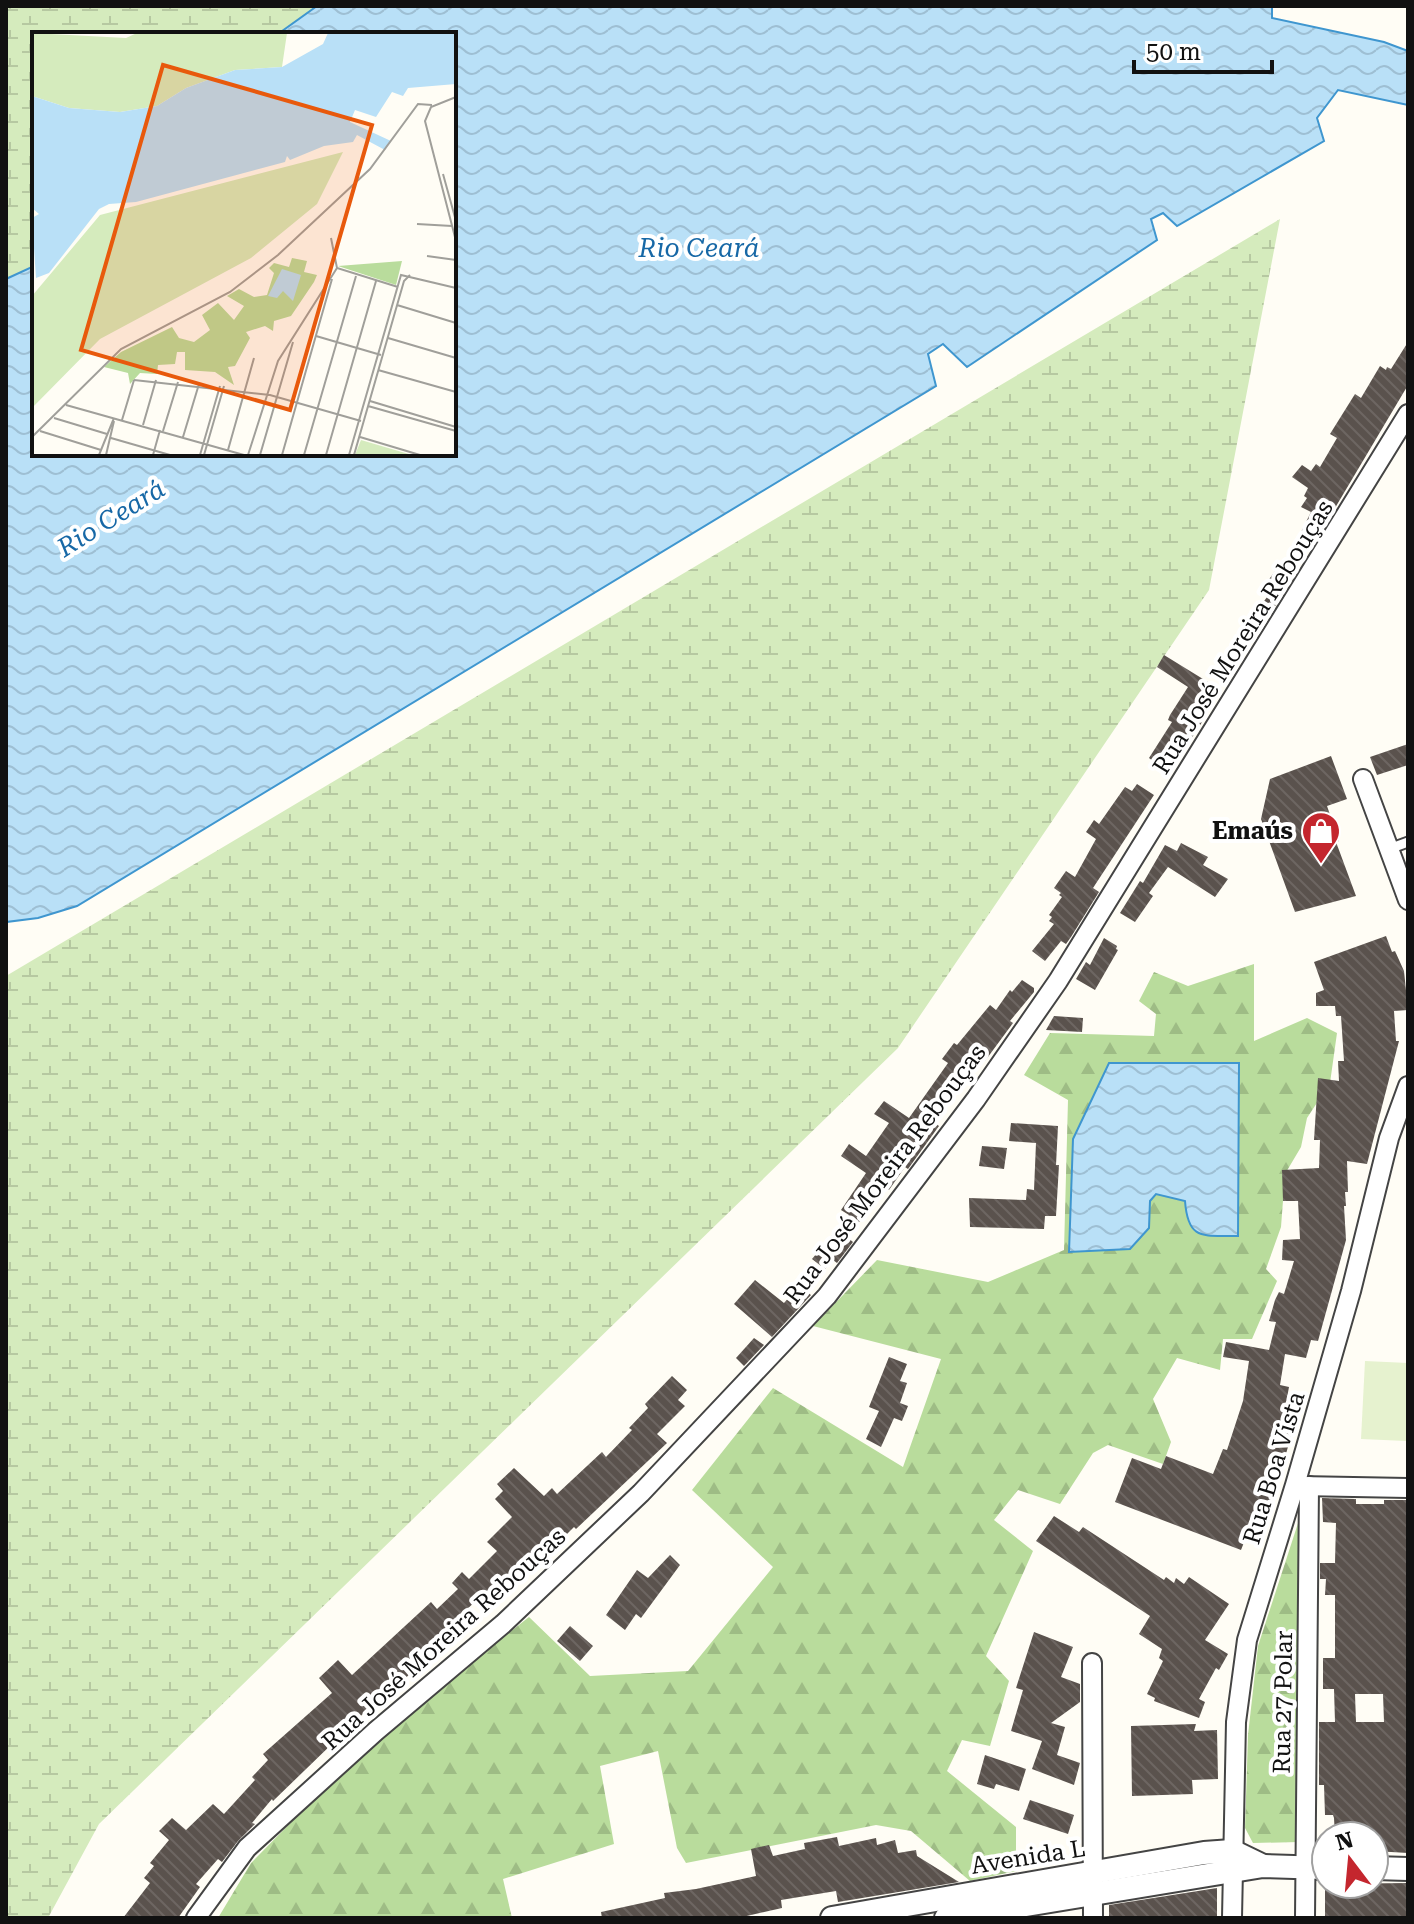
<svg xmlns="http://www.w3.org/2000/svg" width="1414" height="1924" font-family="'Roboto Serif',serif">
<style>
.forest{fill:url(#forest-firs)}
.wetland{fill:url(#wetland-marsh)}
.pitch{fill:#e6f2cf}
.water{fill:url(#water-waves);stroke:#3f96cf;stroke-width:2}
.building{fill:url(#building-back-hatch);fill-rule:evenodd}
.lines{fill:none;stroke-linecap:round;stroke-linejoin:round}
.service-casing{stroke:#444;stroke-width:13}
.minor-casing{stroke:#444;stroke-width:22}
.tertiary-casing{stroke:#444;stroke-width:26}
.service{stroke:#fff;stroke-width:9}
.minor{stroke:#fff;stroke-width:18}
.tertiary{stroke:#fff;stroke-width:22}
.labels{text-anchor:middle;stroke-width:8;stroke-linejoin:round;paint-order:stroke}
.street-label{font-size:24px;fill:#111;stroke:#fff}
.poi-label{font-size:24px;font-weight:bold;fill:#111;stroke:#fff;text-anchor:end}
.water-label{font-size:26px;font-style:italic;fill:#1768a6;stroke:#fff}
.inset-road{fill:none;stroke:#a09f9a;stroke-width:2}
.view{fill:#e8590c;fill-opacity:0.15;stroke:#e8590c;stroke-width:4}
.inset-edge{fill:none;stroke:#111;stroke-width:4}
</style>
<defs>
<pattern id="forest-firs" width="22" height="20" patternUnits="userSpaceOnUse" patternTransform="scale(2)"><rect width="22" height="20" fill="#b9dc9c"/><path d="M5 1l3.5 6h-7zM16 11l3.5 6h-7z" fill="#9ebc85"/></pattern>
<pattern id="wetland-marsh" width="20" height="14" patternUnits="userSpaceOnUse" patternTransform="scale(2)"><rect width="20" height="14" fill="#d5ebbd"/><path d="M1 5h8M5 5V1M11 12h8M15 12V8" fill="none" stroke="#b6c8a1"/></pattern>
<pattern id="water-waves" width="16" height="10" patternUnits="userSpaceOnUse" patternTransform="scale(2)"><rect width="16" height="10" fill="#b9e0f7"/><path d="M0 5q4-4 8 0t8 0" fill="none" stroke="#9ebfd3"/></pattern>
<pattern id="building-back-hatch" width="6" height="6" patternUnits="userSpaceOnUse" patternTransform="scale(2)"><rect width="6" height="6" fill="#5a524d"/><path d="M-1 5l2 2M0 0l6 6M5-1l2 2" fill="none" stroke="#6d6662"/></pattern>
</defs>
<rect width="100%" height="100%" fill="#fffdf5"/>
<g class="forest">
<path d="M1254 964V1041L1307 1018 1337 1033 1330 1083 1307 1118 1301 1147 1285 1174 1281 1227 1266 1269 1277 1281 1252 1339H1223L1220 1370 1177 1358 1153 1399 1171 1442 1163 1464 1108 1445 1093 1453 1060 1504 1018 1490 994 1520 1033 1551 986 1656 1009 1681 990 1746 962 1740 947 1771 1016 1827V1871L970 1881 911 1831 876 1825 686 1863 677 1848 658 1751 600 1766 614 1844 503 1879 512 1918H218L251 1863 367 1745 529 1617 590 1676 688 1671 773 1567 692 1490 773 1388 903 1467 941 1359 813 1326 877 1260 988 1282 1064 1250 1068 1100 1024 1075 1050 1033 1154 1036 1156 1014 1139 1001 1154 972 1188 986Z"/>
<path d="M1301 1514 1299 1842 1253 1843 1245 1828 1248 1735 1258 1646Z"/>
</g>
<g class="wetland">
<path d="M6 6H317L278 34H34V266L6 279Z"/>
<path d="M1280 219 1209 590 898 1048 99 1824 48 1918H6V976Z"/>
</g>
<path class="pitch" d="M1365 1361 1408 1363 1406 1441 1361 1439Z"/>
<g class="water">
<path d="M317 6H1272V18L1384 42 1408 51V105L1338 90 1317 118 1324 141 1177 226 1163 213 1151 219 1157 240 967 367 943 344 928 354 936 386 77 906 38 918 6 922V279L34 266V454H454V34H278Z"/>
<path d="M1109 1063H1239L1238 1236C1204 1235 1188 1242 1185 1201L1156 1194 1150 1201 1149 1228 1130 1249 1069 1252 1073 1139Z"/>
</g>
<g class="building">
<path d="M1408 342V385L1316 540 1300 534 1311 512 1301 507 1307 498 1304 496 1308 488 1292 477 1302 465 1311 471 1316 464 1320 467 1337 438 1330 434 1355 394 1361 398 1380 366 1386 370 1387 367 1391 369Z"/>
<path d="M1283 560 1298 569 1272 611 1262 604 1267 597 1264 595 1266 592 1262 589Z"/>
<path d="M1164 655 1216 687 1197 715 1204 719 1169 773 1149 758 1172 722 1168 720 1170 715 1188 687 1157 667Z"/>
<path d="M1408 744V765L1377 775 1370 757Z"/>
<path d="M1331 756 1347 799 1327 806 1339 841 1336 842 1356 896 1295 912 1261 819 1270 779Z"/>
<path d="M1137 784 1154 795 1093 888 1099 892 1071 937 1066 944 1061 941 1045 961 1032 951 1054 924 1049 921 1052 917 1049 915 1062 897 1059 895 1061 893 1054 888 1066 871 1075 877 1096 839 1086 832 1094 820 1099 824 1125 787 1132 791Z"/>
<path d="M1181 843 1208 857 1203 865 1228 879 1215 897 1168 867 1149 893 1153 896 1135 922 1120 913 1140 881 1143 883 1165 845 1177 851Z"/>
<path d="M1386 936 1392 952 1395 951 1404 971 1408 1010 1394 1011 1396 1041H1399L1367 1164 1347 1161 1348 1192H1345L1346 1206H1344L1346 1240 1318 1341 1311 1340 1306 1358 1285 1354 1280 1385 1289 1387 1286 1403 1300 1405 1271 1506 1260 1502 1241 1550 1115 1502 1132 1458 1161 1469 1166 1456 1213 1474 1223 1449 1227 1450 1243 1401 1249 1361 1223 1357 1226 1342 1269 1350 1276 1322 1269 1321 1275 1300 1279 1292 1284 1294 1294 1261 1282 1260 1283 1240 1300 1239 1298 1201H1283L1282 1170 1319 1168 1320 1140H1314L1318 1078 1339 1081 1338 1061H1344L1341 1016H1336L1335 1006H1316V993L1324 990 1314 962Z"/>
<path d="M1104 938 1117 946 1116 949 1118 950 1095 990 1076 979 1086 962 1090 965Z"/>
<path d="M1022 980 1034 988V992L1010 1021 1013 1023 985 1061 980 1058 955 1092 935 1123 939 1126 908 1169 905 1167 889 1190 884 1186 848 1238 853 1242 837 1263 833 1260 825 1269 812 1259 849 1215 841 1210 866 1173 841 1156 849 1144 866 1156 889 1123 874 1114 884 1101 909 1118 948 1063 942 1059 954 1043 957 1045 990 1005 996 1010 1010 990 1012 992Z"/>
<path d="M1054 1016 1083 1018 1082 1032 1046 1030Z"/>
<path d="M1011 1123 1058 1126 1056 1165H1059L1056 1216H1045L1044 1229 970 1227 969 1198 1026 1200 1027 1189 1034 1190 1036 1143 1009 1141Z"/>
<path d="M982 1146 1007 1148 1004 1169 979 1166Z"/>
<path d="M755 1280 784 1303 799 1286 811 1295 772 1337 734 1304Z"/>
<path d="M754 1338 764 1345 744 1366 736 1358Z"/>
<path d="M889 1357 907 1364 900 1381 907 1383 900 1403 908 1406 902 1421 894 1418 881 1447 866 1439 879 1411 869 1407Z"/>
<path d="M672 1376 687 1390 678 1400 685 1406 657 1434 667 1443 576 1529 574 1527 516 1585 514 1583 504 1592 501 1589 490 1599 484 1593 460 1616 464 1621 455 1629 459 1633 366 1711 273 1801 272 1799 252 1823 255 1824 238 1841 222 1862 218 1859 196 1884 200 1887 178 1918H123L150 1883 144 1878 154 1866 150 1863 169 1840 159 1831 172 1818 186 1830 213 1804 224 1814 255 1780 252 1777 268 1760 263 1754 332 1693 319 1678 338 1660 352 1675 431 1602 437 1609 458 1589 452 1583 462 1572 469 1579 497 1551 487 1542 512 1517 495 1499 503 1491 497 1484 514 1468 544 1496 552 1488 557 1494 602 1452 606 1457 632 1430 629 1428 648 1408 645 1404Z"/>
<path d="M1322 1498 1356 1499V1504H1384V1500H1408V1853L1374 1851V1836H1335L1334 1818 1333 1815H1325L1324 1785H1319V1722H1335L1334 1689H1323V1658H1335V1595H1325L1326 1579H1320V1563H1335L1336 1523 1323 1522ZM1355 1694H1383L1384 1722H1356Z"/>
<path d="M1054 1516 1079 1532 1083 1527 1164 1580 1166 1577 1174 1583 1176 1578 1184 1584 1189 1577 1229 1604 1205 1640 1228 1654 1219 1670 1216 1668 1199 1699 1205 1702 1199 1718 1154 1701 1155 1698 1147 1694 1163 1661 1159 1658 1162 1649 1139 1634 1150 1616 1036 1541Z"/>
<path d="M670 1555 680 1565 641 1618 636 1614 625 1630 606 1615 637 1570 648 1578Z"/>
<path d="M570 1626 593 1646 580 1661 557 1641Z"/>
<path d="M1034 1632 1073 1647 1061 1677 1080 1684V1702L1051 1723 1065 1727 1057 1755 1080 1763 1074 1785 1032 1769 1042 1741 1011 1731 1023 1690 1016 1688Z"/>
<path d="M1196 1724 1194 1731 1217 1730 1218 1779 1192 1780 1193 1794 1132 1796 1131 1726Z"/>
<path d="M985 1755 1026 1769 1019 1791 996 1784 994 1789 977 1784Z"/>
<path d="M1030 1800 1074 1815 1068 1834 1023 1819Z"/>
<path d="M837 1837 839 1846 876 1838 877 1845 895 1840 898 1853 916 1850 917 1856 959 1882 838 1902 836 1891 781 1900 782 1908 738 1918H602L601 1912 665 1898 664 1893 696 1889 756 1876 751 1849 769 1845 773 1856 805 1849 804 1843Z"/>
<path d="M1408 1883V1918L1325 1917V1884Z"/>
<path d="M1217 1888V1918H1109V1905Z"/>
</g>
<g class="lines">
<g class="service-casing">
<path id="service" d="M1389 849 1408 842"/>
</g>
<g class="minor-casing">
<g id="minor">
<path d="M1363 779 1408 900"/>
<path d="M1299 1486 1408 1488"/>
<path d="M1092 1663 1093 1918"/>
<path d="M196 1918 247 1848 376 1731 503 1624 641 1493 827 1296 976 1099 1058 981 1408 414"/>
<path d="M1232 1918 1236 1722 1247 1640 1295 1485 1351 1291 1389 1138 1408 1086"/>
<path d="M1305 1918 1309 1486"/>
</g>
</g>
<g class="tertiary-casing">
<g id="tertiary">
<path d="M1374 1868 1408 1869"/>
<path d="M832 1918 1204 1853 1232 1851 1263 1866"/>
<path d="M946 1918 1263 1866 1326 1868"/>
</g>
</g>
<use href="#service" class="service"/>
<use href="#minor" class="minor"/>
<use href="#tertiary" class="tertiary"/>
</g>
<defs>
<g id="shop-pin" transform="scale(2)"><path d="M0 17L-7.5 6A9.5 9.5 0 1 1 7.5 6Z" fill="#c4262e" stroke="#fff"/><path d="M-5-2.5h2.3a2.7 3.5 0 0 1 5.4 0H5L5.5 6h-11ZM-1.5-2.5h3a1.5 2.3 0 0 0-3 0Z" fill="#fff"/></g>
</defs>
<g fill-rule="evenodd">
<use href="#shop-pin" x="1321" y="831"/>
</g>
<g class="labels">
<g class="street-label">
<text transform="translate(1243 637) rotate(-58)" y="8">Rua José Moreira Rebouças</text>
<text transform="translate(885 1174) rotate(-53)" y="8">Rua José Moreira Rebouças</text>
<text transform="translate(1274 1468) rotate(-73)" y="8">Rua Boa Vista</text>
<text transform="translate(444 1639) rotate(-42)" y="8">Rua José Moreira Rebouças</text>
<text transform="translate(1283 1702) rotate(-89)" y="8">Rua 27 Polar</text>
<text transform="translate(1028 1857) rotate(-9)" y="8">Avenida L</text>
</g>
<g class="poi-label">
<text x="1293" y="839">Emaús</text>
</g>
<g class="water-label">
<text x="699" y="257">Rio Ceará</text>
<text transform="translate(111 518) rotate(-32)" y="9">Rio Ceará</text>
</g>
</g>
<g transform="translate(32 32)">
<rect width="424" height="424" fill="#fffdf5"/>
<path d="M260 226 275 229 272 240 285 243 282 250 259 284 242 289 241 299 233 294 214 300 218 306 203 334 196 335 202 353 183 340 153 338V320H145L143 332 126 333 125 342 108 341 98 352 96 341 72 335 89 320 140 295 147 306 162 310 178 298 170 283 186 271 202 288 212 274 195 264 207 257 222 265 235 263 242 241 237 236 242 231 257 235ZM370 229 364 253 306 234Z" fill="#b9dc9c"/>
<path d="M0 1 94 6 105 1H255L250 35 203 38 154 56 125 74 88 80 37 76 0 64ZM311 120 285 172 219 226 68 307 0 376V264L68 183Z" fill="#d5ebbd"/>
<path d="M329 408 380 423H323Z" fill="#d5ebbd"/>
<path d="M296 1H424V52L376 56 371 64 360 60 344 85 323 78 318 90 359 109 353 118 325 103 321 110 292 114 258 128 255 124 253 130 104 170 77 172 67 177 17 241 4 246 0 186 7 182 0 176V64L37 76 88 80 125 74 154 56 203 38 250 35 291 12ZM250 237 269 243 261 269 251 259 245 266 236 264Z" fill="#b9e0f7"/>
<path class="inset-road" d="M424 65 399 75 393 89 424 209M411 142 424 189M385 192 420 194M299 206 305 236 366 255M395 224 424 228M365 273 424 291M284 304 349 323M356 306 424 326M346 338 424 360M102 348 238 363 329 389M338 369 424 395M34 373 212 423M336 374 424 399M22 386 75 402M90 388 102 348M111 393 124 348M8 399 69 418M131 399 146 350M0 405 89 317 198 260 246 223 338 137 386 72 400 73M151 405 167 352M328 405 388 423M79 406 138 423M196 418 222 326M67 423 82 386M74 423 82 389M121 423 128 398M168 423 188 354M172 423 192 354M216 423 246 329 305 236M228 423 261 310M250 423 300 247M272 423 324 244M294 423 344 249M317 423 369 243 424 256M322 423 372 249 378 243"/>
<path class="view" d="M131 33 340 93 258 378 49 318Z"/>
<rect width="424" height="424" class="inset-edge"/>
</g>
<rect width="1414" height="1924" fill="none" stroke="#111111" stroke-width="16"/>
<g transform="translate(1350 1860) rotate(344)"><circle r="38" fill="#ffffff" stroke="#a0a0a0" stroke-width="2"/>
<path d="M0-6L14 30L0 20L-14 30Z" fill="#c4262e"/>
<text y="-12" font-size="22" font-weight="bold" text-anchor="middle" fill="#111111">N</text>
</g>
<path d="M1134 60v12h138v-12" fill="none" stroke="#111111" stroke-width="4"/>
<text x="1146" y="60" font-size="24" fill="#111111" stroke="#ffffff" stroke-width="6" paint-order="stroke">50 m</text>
</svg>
